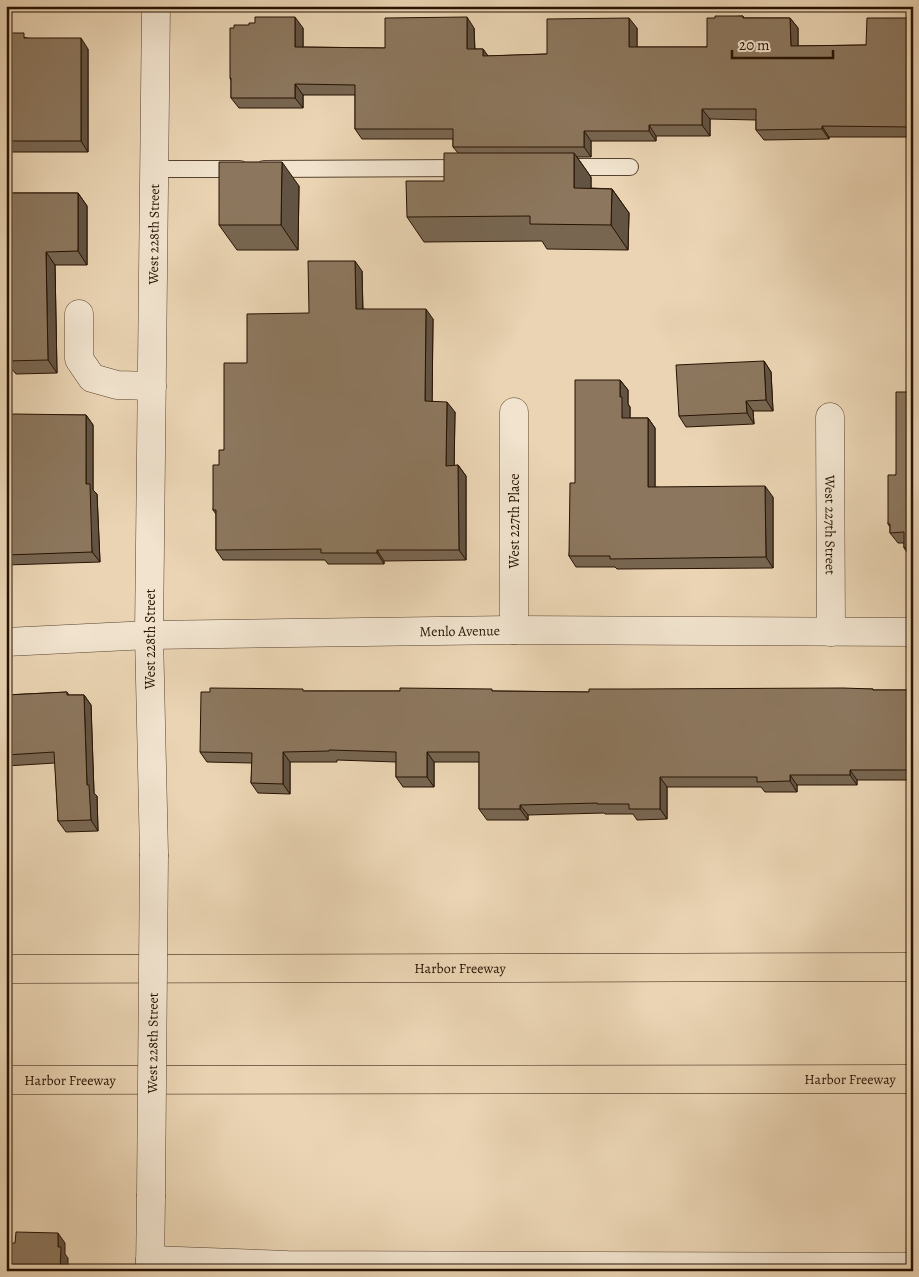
<svg xmlns="http://www.w3.org/2000/svg" width="919" height="1277" font-family="Alegreya,serif">
<style>
.lines{fill:none;stroke-linecap:round;stroke-linejoin:round}
.service-casing{stroke:#57422e;stroke-width:18}
.minor-casing{stroke:#57422e;stroke-width:29}
.tertiary-casing{stroke:#57422e;stroke-width:29}
.motorway-casing{stroke:#261202;stroke-width:29}
.service{stroke:#f1e3ce;stroke-width:16}
.minor{stroke:#f1e3ce;stroke-width:28}
.tertiary{stroke:#f1e3ce;stroke-width:28}
.motorway{stroke:#ead4b3;stroke-width:28}
.minor-bridge-casing{stroke:#57422e;stroke-width:29;stroke-linecap:butt}
.minor-bridge{stroke:#f1e3ce;stroke-width:28}
.wall{fill:#786651;stroke:#261202}
.shaded-wall{fill:#625342;stroke:#261202}
.building{fill:#8c775e;stroke:#261202}
.labels{text-anchor:middle;stroke-width:4.5;stroke-linejoin:round;paint-order:stroke}
.street-label{font-size:14px;fill:#261202;stroke:#f1e3ce}
</style>
<rect width="100%" height="100%" fill="#ead4b3"/>
<filter id="stains"><feTurbulence type="fractalNoise" baseFrequency=".004" numOctaves="4"/><feColorMatrix values="0 0 0 0 .2 0 0 0 0 .09 0 0 0 0 .02 0 0 0 .5 -.17"/></filter>
<radialGradient id="worn" r=".72"><stop offset=".6" stop-color="#630" stop-opacity="0"/><stop offset="1" stop-color="#630" stop-opacity=".3"/></radialGradient>
<g class="lines">
<g class="service-casing">
<g id="service">
<path d="M562 167H630"/>
<path d="M155 169H240"/>
<path d="M264 169 465 168"/>
</g>
</g>
<g class="minor-casing">
<g id="minor">
<path d="M79 314V359L92 378 117 385 152 386"/>
<path d="M514 412V630"/>
<path id="s1" d="M830 417 831 632"/>
<path id="s2" d="M6 642 149 635 514 630 913 632"/>
<path d="M150 1260 287 1265 913 1267"/>
<path d="M150 1271 151 1197"/>
</g>
</g>
<g class="tertiary-casing">
<g id="tertiary">
<path id="s3" d="M154 854 149 635 156 6"/>
</g>
</g>
<g class="motorway-casing">
<g id="motorway">
<path id="s4" d="M6 969 913 967"/>
<path id="s5" d="M6 1080 913 1079"/>
</g>
</g>
<use href="#service" class="service"/>
<use href="#minor" class="minor"/>
<use href="#tertiary" class="tertiary"/>
<use href="#motorway" class="motorway"/>
<g class="minor-bridge-casing">
<g id="minor-bridge">
<path id="s6" d="M151 1197 154 854"/>
</g>
</g>
<use href="#minor-bridge" class="minor-bridge"/>
</g>
<g class="wall">
<path d="M743 16 744 18H790L798 28V46L866 45 913 18V137H829V139L764 140 756 130V120L710 119V136H656V141H591V157H577L591 177V188L612 189 629 213 628 250 547 249 542 241 424 242 407 217 444 181 458 153 453 147V139H362L355 129V95H303V108H239L231 98V81L230 78 303 28V47L385 48 474 28 475 49H483L488 56 547 54 637 28V47H707L715 18Z"/>
<path d="M6 33 27 38 88 49V152H6Z"/>
<path d="M299 186 298 250H237L219 225Z"/>
<path d="M6 193H78L87 206V265H55L57 373 16 374 11 368H6Z"/>
<path d="M362 271 363 309 433 319 432 401 455 412 454 466 458 465 466 476V560L384 561V564H328L325 560H223L216 550V514L213 510 219 465 224 450 247 363Z"/>
<path d="M764 361 771 372 773 411H753L754 424 686 427 679 416Z"/>
<path d="M620 380 628 390V404L630 407V418H648L655 428V487L773 497V568L617 569 615 567H576L569 556 575 483Z"/>
<path d="M913 392V559H912L904 548V543H898L890 533V527L888 524 896 475Z"/>
<path d="M6 415H86L93 425V490L97 494 100 562 6 565Z"/>
<path d="M873 689V690H913V780H857V785H797V792H765L761 787H667V819L637 820 633 814H605L604 813 528 815V820H487L479 809V762H434V787H403L396 777V762L337 760V762H290V794L258 793 251 783 252 763 207 762 200 752 304 691H494L589 692Z"/>
<path d="M67 692 69 695H84L91 705 94 793 97 796 98 831 66 832 58 821 55 763 6 766V695Z"/>
</g>
<g class="shaded-wall">
<path d="M295 17 303 28V58L295 47Z"/>
<path d="M467 17 474 28 475 59 467 49Z"/>
<path d="M629 18 637 28V58L629 47Z"/>
<path d="M790 18 798 28V57L791 46Z"/>
<path d="M81 38 88 49V152L81 141Z"/>
<path d="M483 49 490 59 483 56Z"/>
<path d="M295 84 303 95V108L295 98Z"/>
<path d="M702 109 710 119V136L702 125Z"/>
<path d="M649 125 656 136V141L649 131Z"/>
<path d="M822 126 829 137V139L822 129Z"/>
<path d="M584 131 591 141V157L584 147Z"/>
<path d="M574 153 591 177V213L574 188Z"/>
<path d="M282 162 299 186 298 250 281 225Z"/>
<path d="M612 189 629 213 628 250 611 225Z"/>
<path d="M78 193 87 206V265L78 251Z"/>
<path d="M46 252 55 265 57 373 48 360Z"/>
<path d="M355 261 362 271 363 319 356 309Z"/>
<path d="M426 309 433 319 432 412 425 401Z"/>
<path d="M764 361 771 372 773 411 766 400Z"/>
<path d="M620 380 628 390V404L630 407V428L622 418 620 397Z"/>
<path d="M746 401 753 411 754 424 747 413Z"/>
<path d="M447 402 455 412 454 476 446 466Z"/>
<path d="M86 415 93 425V490L97 494 100 562 92 552 86 484Z"/>
<path d="M648 418 655 428V497L648 487Z"/>
<path d="M458 465 466 476V560L459 550Z"/>
<path d="M765 486 773 497V568L766 557Z"/>
<path d="M377 550 384 561V564L377 553Z"/>
<path d="M84 695 91 705 94 793 97 796 98 831 91 820 87 785Z"/>
<path d="M283 752 290 762V794L283 784Z"/>
<path d="M427 752 434 762V787L427 777Z"/>
<path d="M850 770 857 780V785L850 775Z"/>
<path d="M790 775 797 785V792L790 781Z"/>
<path d="M660 777 667 787V819L660 809Z"/>
<path d="M520 805 528 815V820L520 809Z"/>
<path d="M58 1233 65 1243V1254L68 1258V1271H60L58 1247Z"/>
</g>
<g class="building">
<path d="M715 16H743V18H790L791 46 866 45 867 18H913V127L822 126V129L756 130V109H702V125H649V131H584V147H453V129H355V85L295 84V98H231V78H230V28H234V25H249V23H255V17H295V47L385 48V18L467 17V49H483V56L547 54V19L629 18V47H707V18H715Z"/>
<path d="M6 33H24V38H81V141H6Z"/>
<path d="M444 153H574V188L612 189 611 225 530 224V216L407 217 406 181H444Z"/>
<path d="M219 162H282L281 225H219Z"/>
<path d="M6 193H78V251L46 252 48 360 6 361Z"/>
<path d="M308 261H355L356 309H426L425 401 447 402 446 466 458 465 459 550H377V553H321V549L216 550V510H213V465H219V450H224V363H247V314L309 313Z"/>
<path d="M764 361 766 400 746 401 747 413 679 416 676 365Z"/>
<path d="M575 380H620V397H622V418H648V487L765 486 766 557 610 559V556H569L570 483H575Z"/>
<path d="M896 392H913V548H904V532L890 533V524H888V475H896Z"/>
<path d="M14 414 86 415V484H90L92 552 6 555V415Z"/>
<path d="M210 688 303 689V691H400V688L492 689V691L589 692V689H627L843 688 873 689V690H913V772H908V770H850V775H790V781L757 782V777H660V809H629V804H597V803L520 805V809H479V752H427V777H396V752L329 750V751L283 752V784L251 783 252 753 200 752 201 692H210Z"/>
<path d="M67 692V695H84L87 785H89L91 820 58 821 54 752 6 755V695Z"/>
<path d="M16 1232 58 1233V1247H61L60 1271H6V1243H15Z"/>
</g>
<g class="labels">
<g class="street-label">
<text dy="5" stroke="none"><textPath href="#s3" startOffset="620">West 228th Street</textPath></text>
<text transform="translate(514 521) rotate(-90)" y="5">West 227th Place</text>
<text dy="5" stroke="none"><textPath href="#s1" startOffset="108">West 227th Street</textPath></text>
<text dy="5" stroke="none"><textPath href="#s2" startOffset="454">Menlo Avenue</textPath></text>
<text transform="translate(150 639) rotate(-90)" y="5">West 228th Street</text>
<text dy="5" stroke="none"><textPath href="#s4" startOffset="454">Harbor Freeway</textPath></text>
<text dy="5" stroke="none"><textPath href="#s6" startOffset="154">West 228th Street</textPath></text>
<text dy="5" stroke="none"><textPath href="#s5" startOffset="844">Harbor Freeway</textPath></text>
<text dy="5" stroke="none"><textPath href="#s5" startOffset="64">Harbor Freeway</textPath></text>
</g>
</g>
<rect width="919" height="1277" fill="none" stroke="#ead4b3" stroke-width="25"/>
<rect x="8" y="8" width="904" height="1262" fill="none" stroke="#261202" stroke-width="2.5"/>
<rect x="12" y="12" width="894" height="1252" fill="none" stroke="#261202"/>
<path d="M732 50v8h101v-8" fill="none" stroke="#261202" stroke-width="2.5"/>
<text x="739" y="50" font-size="15" fill="#261202" stroke="#f1e3ce" stroke-width="4" paint-order="stroke">20 m</text>
<rect width="100%" height="100%" filter="url(#stains)"/>
<rect width="100%" height="100%" fill="url(#worn)"/>
</svg>
